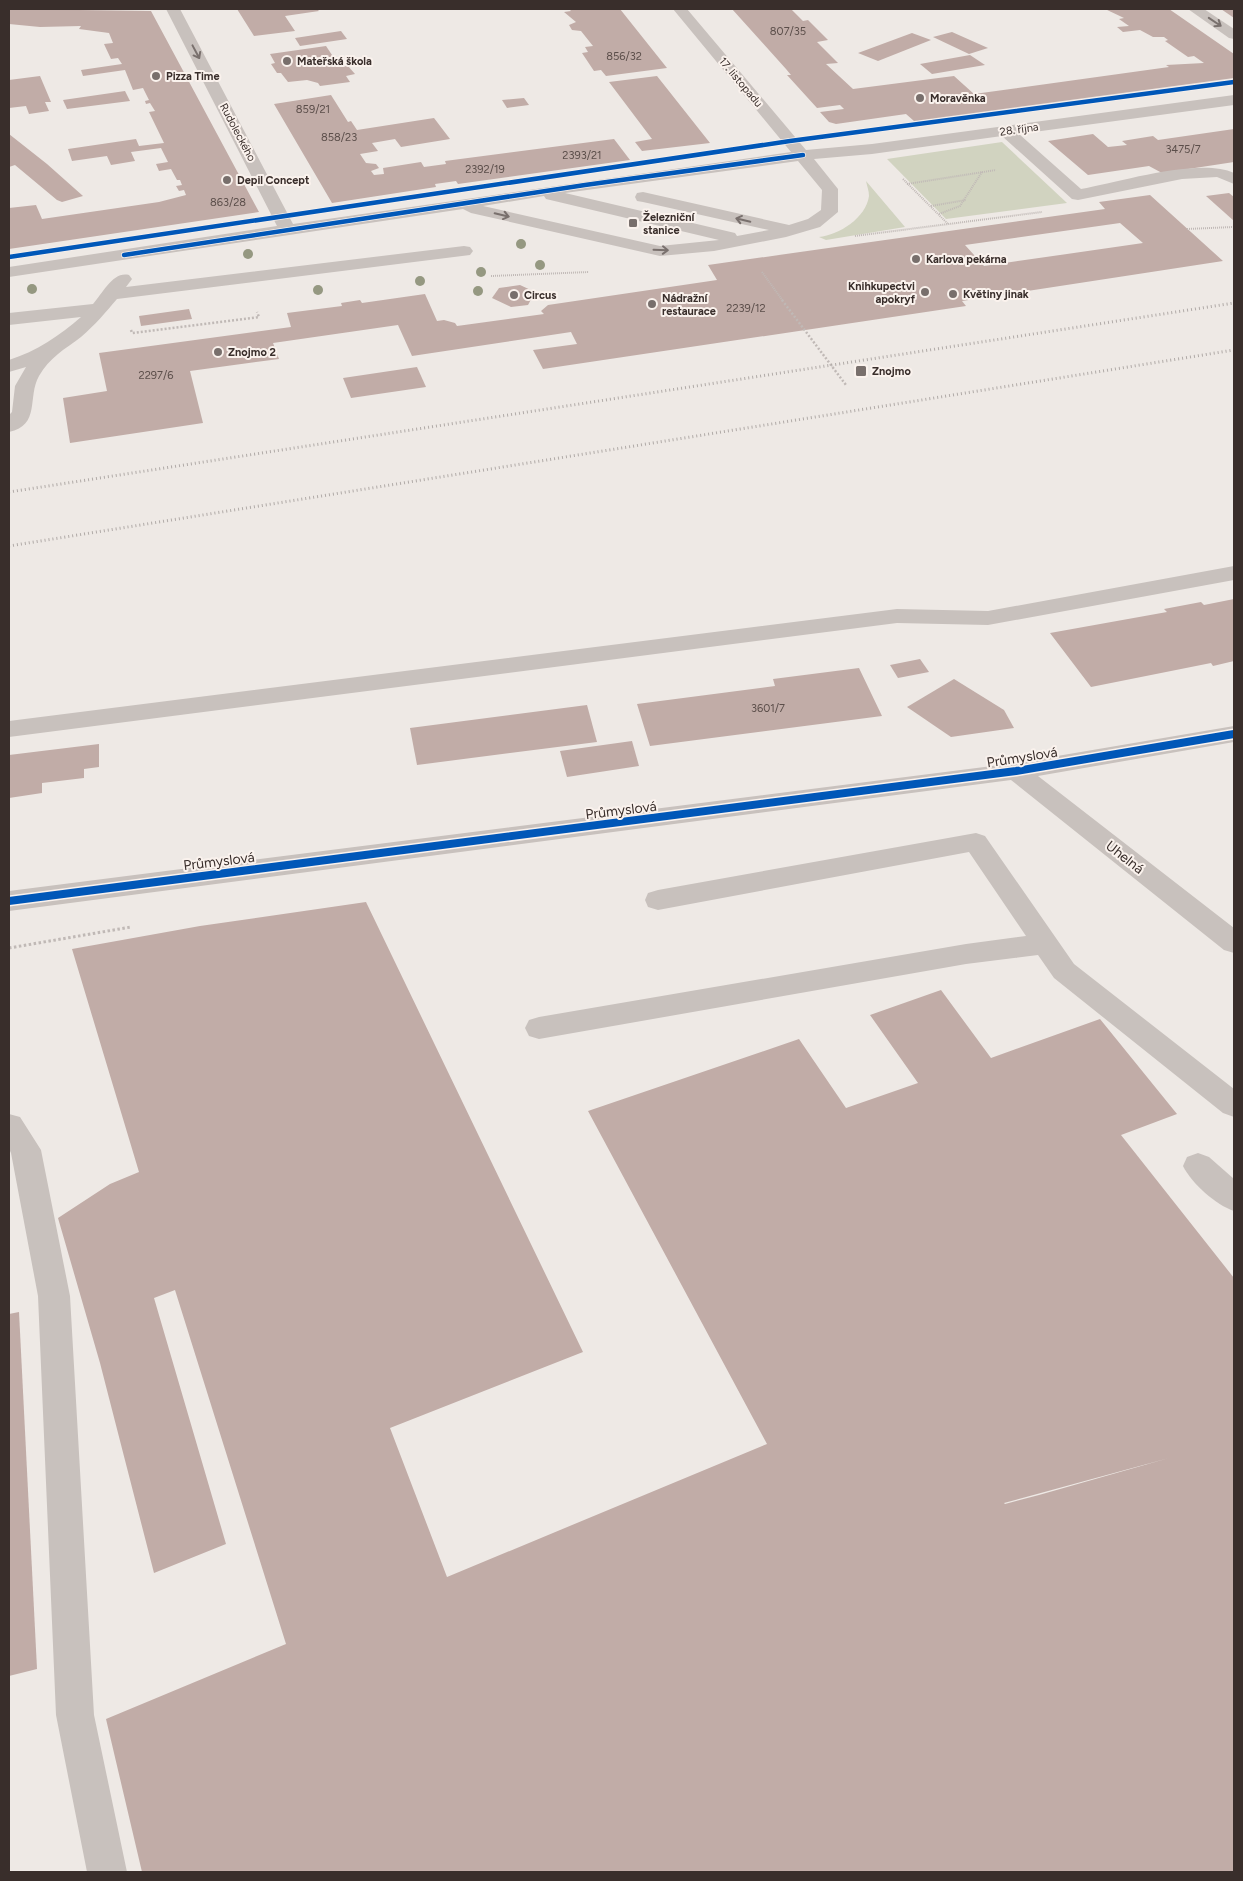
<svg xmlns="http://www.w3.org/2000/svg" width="1243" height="1881" font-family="Figtree,sans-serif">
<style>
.green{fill:#d1d3c0}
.building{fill:#c1aca7;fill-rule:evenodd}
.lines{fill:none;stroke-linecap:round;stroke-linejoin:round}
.path-far2{stroke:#c0b9b6;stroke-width:2;stroke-dasharray:1 1;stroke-linecap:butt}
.path-far1{stroke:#c0b9b6;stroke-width:2.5;stroke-dasharray:2 2;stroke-linecap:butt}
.path{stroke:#c0b9b6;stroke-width:3;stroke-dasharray:2.5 2.5;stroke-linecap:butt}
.minor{fill:#c8c1bd;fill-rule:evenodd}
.rail{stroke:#b0aaa7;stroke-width:3;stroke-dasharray:1 3;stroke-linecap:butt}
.cycleway-far1-casing{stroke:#faf2ed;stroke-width:6}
.cycleway-casing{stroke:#faf2ed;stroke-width:11}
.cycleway-far1{stroke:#0057b8;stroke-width:4.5}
.cycleway{stroke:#0057b8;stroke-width:8}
.tree{fill:#959881}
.oneway{stroke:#79706d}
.poi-dot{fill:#786f6c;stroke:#faf2ed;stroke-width:2}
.labels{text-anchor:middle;stroke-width:4;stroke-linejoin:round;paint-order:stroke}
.number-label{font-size:11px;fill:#5b4e4a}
.far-poi-label{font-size:11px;font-weight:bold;fill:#392e2b;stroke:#faf2ed;text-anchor:start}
.far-street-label{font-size:11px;fill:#392e2b;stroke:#faf2ed}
.street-label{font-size:14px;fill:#392e2b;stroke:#faf2ed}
</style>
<rect width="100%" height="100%" fill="#eee9e5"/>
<g class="green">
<path d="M1002 142 1067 203 946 219 887 159Z"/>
<path d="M866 181 905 227 826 240 819 237C839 235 866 218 869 196 869 191 867 186 866 181Z"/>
</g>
<g class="building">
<path d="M9 9 151 11 259 212 9 249V208L36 205 42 219 159 202 186 195 184 190 179 191 176 186 182 185 180 180H177L171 169 159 171 156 164 168 162 161 148 131 152 135 161 111 165 107 156 72 161 68 149 136 139 139 146 164 143 149 112 155 111 150 103 146 104 145 101 149 100 143 88 133 90 125 70 83 76 81 70 122 64 118 58 111 59 104 44 113 43 109 33 79 29 81 26 40 27 9 24Z"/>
<path d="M237 9H317L319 11 285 16 295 31 254 36Z"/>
<path d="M569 9H620L667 68 606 76 601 70 594 71 582 53 588 52 585 47 593 46 581 31 572 30 569 25 576 22 564 12 571 11Z"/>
<path d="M732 9H791L803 21 808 20 828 40 817 42 838 63 826 64 853 89 954 76 974 94 1169 67 1166 65 1204 63 1194 56 1188 57 1165 41 1168 40 1164 37H1153L1140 30 1123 32 1117 27 1129 26 1119 19 1124 18 1105 9H1169L1234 54V78L914 121 906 114 836 124 829 122 820 112 844 109 840 105 817 108 787 75H791L786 69Z"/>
<path d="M1221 9H1234V18Z"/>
<path d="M341 31 347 39 300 46 295 38Z"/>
<path d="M952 32 988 48 969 54 933 37Z"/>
<path d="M912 33 931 40 878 61 858 53Z"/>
<path d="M326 46 340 67 348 66 355 74 346 76 350 82 320 86 318 83 307 80 288 82 281 73H277L271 64 275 63 270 54Z"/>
<path d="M970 55 985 65 932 74 920 64Z"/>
<path d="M40 76 51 102H45L49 111 29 114 26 106 9 108V80Z"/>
<path d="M657 76 710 143 642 151 635 142 652 139 609 82Z"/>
<path d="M125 91 130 101 67 109 63 100Z"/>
<path d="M331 95 348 122 351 121 357 130 434 118 450 139 401 147 395 139 372 143 378 151 360 154 366 163 376 164 379 168 371 171 374 175 384 174 383 168 421 162 424 167 446 164 445 161 614 139 630 160 458 184 456 181 435 184 436 187 332 203 274 104Z"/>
<path d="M524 98 529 105 507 108 502 100Z"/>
<path d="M1234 129V162L1162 173 1149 166 1088 175 1048 141 1093 134 1108 147 1127 145 1122 141 1153 136 1158 140Z"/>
<path d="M9 134 47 164 83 196 62 202 57 200 15 165 9 167Z"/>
<path d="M1229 193 1234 197V221L1206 196Z"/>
<path d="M1150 195 1223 261 962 301 966 306 543 369 533 350 577 344 571 332 412 356 398 325 273 343 279 359 190 371 203 423 70 443 63 398 107 391 99 353 291 327 287 313 342 306 341 303 360 300 362 303 425 294 437 321 444 320 455 323 457 326 544 314 541 311 548 305 717 280 708 265 1105 209 1099 202ZM1120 223 1143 243 984 266 965 245Z"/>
<path d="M520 285 535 292 528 305 511 307 492 298 499 288Z"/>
<path d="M189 309 192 319 141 326 139 316Z"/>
<path d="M417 367 426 387 351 398 343 378Z"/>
<path d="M1234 599V661L1213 666 1211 663 1091 687 1050 633 1167 612 1164 609 1201 602 1204 605Z"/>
<path d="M920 659 929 672 898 678 890 665Z"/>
<path d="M859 668 882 716 650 746 637 704 775 686 773 679Z"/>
<path d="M954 679 1004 710 1014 728 951 737 907 707Z"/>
<path d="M587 705 597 742 417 765 410 728Z"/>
<path d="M632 741 639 766 567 777 560 751Z"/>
<path d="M99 744V767L84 769V778L42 783V793L9 798V755Z"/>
<path d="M366 902 583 1352 390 1428 447 1577 767 1444 588 1111 799 1039 846 1108 918 1083 870 1015 941 990 991 1058 1100 1019 1177 1114 1121 1135 1234 1278V1872H142L106 1719 286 1644 175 1290 154 1298 226 1544 154 1573 100 1363 58 1218 110 1184 139 1172 72 949 200 926ZM1169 1458 1039 1495 1005 1504 1004 1503Z"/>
<path d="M19 1312 37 1669 9 1676V1314Z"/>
</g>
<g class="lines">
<g class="path-far2">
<path d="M903 179 948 224"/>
<path d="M907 184 996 170"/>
<path d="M931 206 966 200"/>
<path d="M939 214 960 206 982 172"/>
<path d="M1187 229 1233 227"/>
<path d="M855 236 1042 212"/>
<path d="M762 272 783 301"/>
<path d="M491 276 589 272"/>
</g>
<g class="path-far1">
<path d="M782 300 846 385"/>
<path d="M131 330 132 333 259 317 257 312"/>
</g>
<path class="path" d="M9 948 131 927"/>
<g class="minor">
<path d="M166 9H180L293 224 791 152 673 9H687L806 150 872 144 1234 95V105L1019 134 1081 189C1120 182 1200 157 1234 173V184L1217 177 1182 179 1078 200 1072 199 1002 136 872 154 814 159 838 189V212L820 227 786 237 714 251 660 256 471 213 463 209 9 277V267L277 226ZM798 161 822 190 821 210 808 219 789 225 643 192 637 193 635 197 637 201 643 202 769 230 737 236 735 233 565 193ZM544 196 546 199 719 240 660 246 483 206Z"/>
<path d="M1188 9H1204L1234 29V39L1229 38Z"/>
<path d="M464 246 470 247 473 251 470 255 117 299C106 312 95 325 81 337 65 349 49 358 39 376 27 397 41 425 9 432V415L12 412 15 386 26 367 9 372V360C37 351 59 336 81 317L9 325V313L93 304C103 293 113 271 129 275L132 279 126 287Z"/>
<path d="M1234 566V580L988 625 897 623 9 737V721L897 609 988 611Z"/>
<path d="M1234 726V742L1038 776 1234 928V953L1224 950 1011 780 9 911V891L1016 763Z"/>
<path d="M976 833 985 836 1074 964 1234 1089V1117L1223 1113 1054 978 1038 955 966 964 539 1039 529 1036 525 1028 529 1020 539 1017 966 944 1026 936 969 852 658 910 648 907 645 900 648 893 658 890Z"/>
<path d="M9 1114 20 1117 41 1150 70 1296 94 1715 127 1872H87L56 1715 38 1296 11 1153 9 1149Z"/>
<path d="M1198 1153 1209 1157 1234 1179V1211C1216 1205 1192 1184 1183 1166L1187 1157Z"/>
</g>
<g class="rail">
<path d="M9 492 1234 303"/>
<path d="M9 546 1234 350"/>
</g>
<g class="cycleway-far1-casing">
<g id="cycleway-far1">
<path d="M124 255 585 185 803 155"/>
<path d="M9 257 790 141 1234 82"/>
</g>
</g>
<g class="cycleway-casing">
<path id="cycleway" d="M9 901 1016 771 1234 734"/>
</g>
<use href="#cycleway-far1" class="cycleway-far1"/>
<use href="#cycleway" class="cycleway"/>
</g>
<g class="tree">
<circle cx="521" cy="244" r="5"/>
<circle cx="248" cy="254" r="5"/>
<circle cx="540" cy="265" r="5"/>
<circle cx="481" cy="272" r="5"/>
<circle cx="420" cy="281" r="5"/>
<circle cx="32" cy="289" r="5"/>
<circle cx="318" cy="290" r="5"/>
<circle cx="478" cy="291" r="5"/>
</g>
<defs><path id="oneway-shaft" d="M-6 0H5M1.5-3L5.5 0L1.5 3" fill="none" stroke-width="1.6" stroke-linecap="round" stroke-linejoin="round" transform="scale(1.25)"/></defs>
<g class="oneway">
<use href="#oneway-shaft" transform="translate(1215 22) rotate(34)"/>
<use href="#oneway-shaft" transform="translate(196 52) rotate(62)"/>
<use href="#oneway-shaft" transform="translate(502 215) rotate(13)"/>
<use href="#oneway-shaft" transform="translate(743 220) rotate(-167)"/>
<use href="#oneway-shaft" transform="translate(661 250) rotate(2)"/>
</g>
<g class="poi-dot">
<circle cx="287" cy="61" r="5"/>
<circle cx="156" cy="76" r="5"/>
<circle cx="920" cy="98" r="5"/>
<circle cx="227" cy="180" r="5"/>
<rect x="628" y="218" width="10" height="10" rx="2.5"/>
<circle cx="916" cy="259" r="5"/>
<circle cx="925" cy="292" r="5"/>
<circle cx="953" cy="294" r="5"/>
<circle cx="514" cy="295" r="5"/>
<circle cx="652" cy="304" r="5"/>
<circle cx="218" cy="352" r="5"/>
<rect x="855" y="365" width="12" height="12" rx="2.5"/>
</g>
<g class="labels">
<g class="number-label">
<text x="788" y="35">807/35</text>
<text x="624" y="60">856/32</text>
<text x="313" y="113">859/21</text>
<text x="339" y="141">858/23</text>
<text x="1183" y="153">3475/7</text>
<text x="582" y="159">2393/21</text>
<text x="485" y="173">2392/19</text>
<text x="228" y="206">863/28</text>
<text x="746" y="312">2239/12</text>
<text x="156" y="379">2297/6</text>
<text x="768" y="712">3601/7</text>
</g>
<g class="far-poi-label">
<text x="297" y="65">Mateřská škola</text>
<text x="166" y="80">Pizza Time</text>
<text x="930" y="102">Moravěnka</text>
<text x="237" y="184">Depil Concept</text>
<text x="643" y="221">Železniční<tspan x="643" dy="13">stanice</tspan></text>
<text x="926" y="263">Karlova pekárna</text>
<text x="915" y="290" text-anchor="end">Knihkupectvi<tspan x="915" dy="13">apokryf</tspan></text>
<text x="963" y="298">Květiny jinak</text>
<text x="524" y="299">Circus</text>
<text x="662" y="302">Nádražní<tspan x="662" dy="13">restaurace</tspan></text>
<text x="228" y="356">Znojmo 2</text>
<text x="872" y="375">Znojmo</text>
</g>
<g class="far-street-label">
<text transform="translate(741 82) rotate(50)" y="4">17. listopadu</text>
<text transform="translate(1019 129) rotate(-8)" y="4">28. října</text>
<text transform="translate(238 132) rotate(62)" y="4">Rudoleckého</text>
</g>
<g class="street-label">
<text transform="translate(1022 757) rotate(-9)" y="5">Průmyslová</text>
<text transform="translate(621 810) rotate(-7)" y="5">Průmyslová</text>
<text transform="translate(1125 857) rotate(38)" y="5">Uhelná</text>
<text transform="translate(219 861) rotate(-7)" y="5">Průmyslová</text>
</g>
</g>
<rect width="1243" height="1881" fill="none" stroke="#392e2b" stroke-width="20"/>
</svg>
